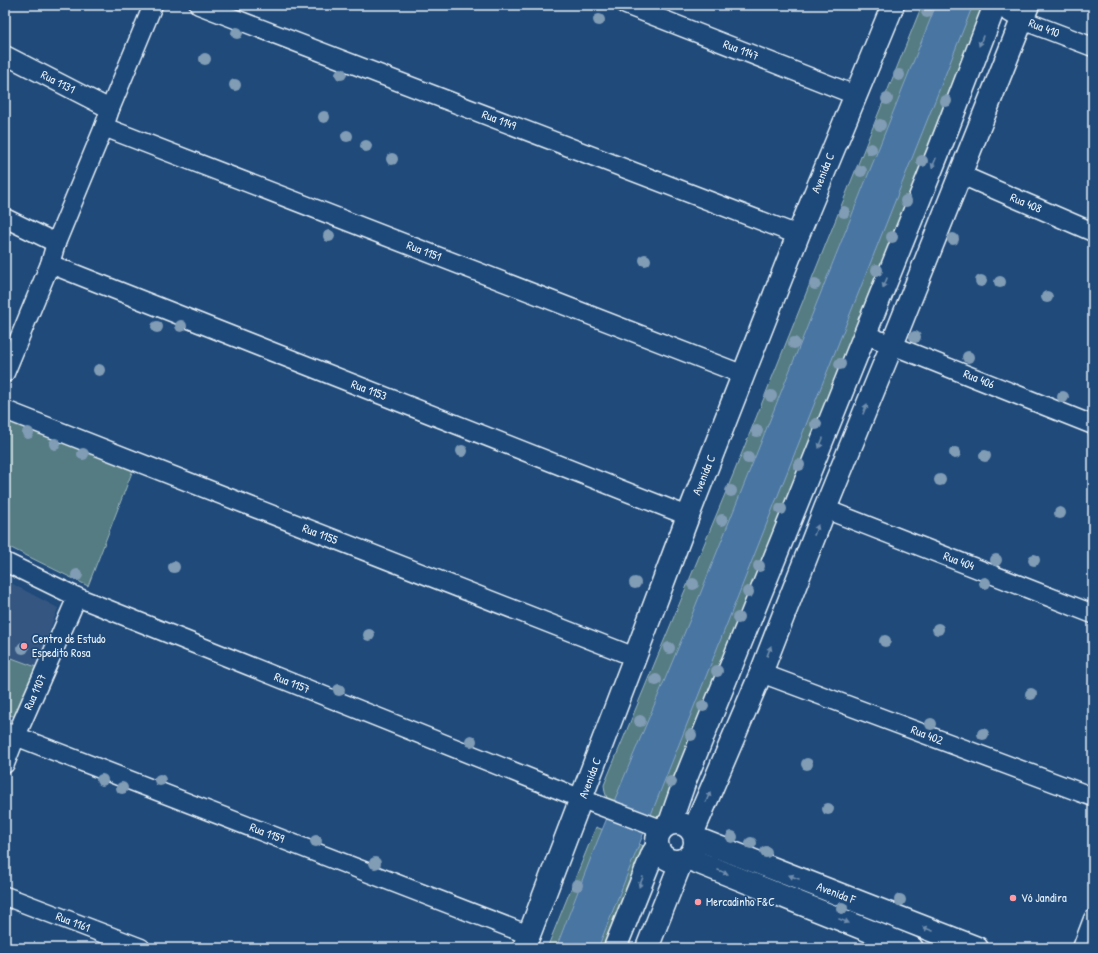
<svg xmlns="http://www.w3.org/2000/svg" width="1098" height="953" font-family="'Patrick Hand',sans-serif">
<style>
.built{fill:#365781}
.green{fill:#547c83;stroke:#9eb6be}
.water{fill:#4875a3;stroke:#88a7c5}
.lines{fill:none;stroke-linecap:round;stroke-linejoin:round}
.minor-casing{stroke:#e8f1f8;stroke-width:21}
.tertiary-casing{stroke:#e8f1f8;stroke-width:25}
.minor{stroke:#1f4a7a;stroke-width:18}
.tertiary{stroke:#1f4a7a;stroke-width:22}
.tree{fill:#819cb5}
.oneway{fill:#6f8dac}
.poi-dot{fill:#ff9aa2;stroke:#1f4a7a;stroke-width:1.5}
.labels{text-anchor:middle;stroke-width:3.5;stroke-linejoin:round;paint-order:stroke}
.street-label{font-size:12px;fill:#e8f1f8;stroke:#1f4a7a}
.poi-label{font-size:12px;fill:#e8f1f8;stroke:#1f4a7a;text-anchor:start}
</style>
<rect width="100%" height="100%" fill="#1f4a7a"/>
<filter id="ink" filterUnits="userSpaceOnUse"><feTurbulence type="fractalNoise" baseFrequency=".025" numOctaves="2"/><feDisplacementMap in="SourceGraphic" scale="8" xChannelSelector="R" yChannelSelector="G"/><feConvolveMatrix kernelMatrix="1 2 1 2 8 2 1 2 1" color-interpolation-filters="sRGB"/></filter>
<g filter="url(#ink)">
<path class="built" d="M5 580 58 608 17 717 5 714Z"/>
<g class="green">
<path d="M922 5H990L666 815 657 817 608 801 605 792 604 785 735 470Z"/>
<path d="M9 416 134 467 88 586 5 545V424Z"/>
<path d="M9 657 36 667 17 717 5 714V668Z"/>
<path d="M596 827 644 846 658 856 622 948H547Z"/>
</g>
<path class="water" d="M936 5H973L598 948H556L597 842 691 617Z"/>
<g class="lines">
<g class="minor-casing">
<g id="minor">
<path d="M199 5 798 235"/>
<path d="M626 5 855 95"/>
<path d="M997 5 1022 20 1093 47"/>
<path d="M5 55 110 109"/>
<path d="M104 127 744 375"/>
<path d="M959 174 1093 232"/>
<path d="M5 218 56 243"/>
<path d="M50 264 688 516"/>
<path d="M864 334 1093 425"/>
<path d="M5 373 50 264 56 243 104 127 110 109 153 5"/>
<path d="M5 410 635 657"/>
<path d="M825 509 1093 614"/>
<path d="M5 562 77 597 582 799 661 829"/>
<path d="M761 673 1093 797"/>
<path d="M5 732 529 935"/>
<path d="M5 764 16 736 77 597"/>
<path d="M5 896 141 948"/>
<path d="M1082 948 1093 919"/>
</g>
</g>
<g class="tertiary-casing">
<g id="tertiary">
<circle cx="676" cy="842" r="19"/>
<path d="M670 823 684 783 938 153 995 5"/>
<path d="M693 832 761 673 825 509 892 345 1028 5"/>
<path d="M695 838 977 948"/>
<path d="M687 858 912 948"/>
<path d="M524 948 635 657 688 516 798 235 893 5"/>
<path d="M615 948 653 853 657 847"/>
<path d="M647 948 682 860"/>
</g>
</g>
<use href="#minor" class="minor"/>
<use href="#tertiary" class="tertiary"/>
</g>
<g class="tree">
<circle cx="927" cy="12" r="6"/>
<circle cx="599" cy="20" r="6"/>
<circle cx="237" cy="33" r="6"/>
<circle cx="205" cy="59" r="6"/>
<circle cx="341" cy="74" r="6"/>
<circle cx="899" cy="75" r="6"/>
<circle cx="235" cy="85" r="6"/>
<circle cx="887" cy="99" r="6"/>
<circle cx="946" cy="101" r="6"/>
<circle cx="324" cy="117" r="6"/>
<circle cx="880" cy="125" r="6"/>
<circle cx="347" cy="136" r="6"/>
<circle cx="366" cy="146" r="6"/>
<circle cx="871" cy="149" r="6"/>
<circle cx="392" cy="159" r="6"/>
<circle cx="922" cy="161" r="6"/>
<circle cx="861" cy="171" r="6"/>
<circle cx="906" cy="201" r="6"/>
<circle cx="844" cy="212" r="6"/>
<circle cx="329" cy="236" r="6"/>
<circle cx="892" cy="237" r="6"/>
<circle cx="953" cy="239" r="6"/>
<circle cx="645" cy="260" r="6"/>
<circle cx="877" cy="270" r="6"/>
<circle cx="981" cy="281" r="6"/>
<circle cx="1000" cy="282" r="6"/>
<circle cx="815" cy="284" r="6"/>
<circle cx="1047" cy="297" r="6"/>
<circle cx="181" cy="326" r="6"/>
<circle cx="157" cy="327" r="6"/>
<circle cx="915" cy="337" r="6"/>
<circle cx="794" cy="343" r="6"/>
<circle cx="968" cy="357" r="6"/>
<circle cx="840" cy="364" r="6"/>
<circle cx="99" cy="370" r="6"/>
<circle cx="771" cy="396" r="6"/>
<circle cx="1063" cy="397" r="6"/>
<circle cx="816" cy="424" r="6"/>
<circle cx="757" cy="431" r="6"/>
<circle cx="28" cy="433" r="6"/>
<circle cx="55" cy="444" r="6"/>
<circle cx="462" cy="451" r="6"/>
<circle cx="955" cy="453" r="6"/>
<circle cx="83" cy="454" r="6"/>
<circle cx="985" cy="456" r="6"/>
<circle cx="748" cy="458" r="6"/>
<circle cx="799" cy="465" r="6"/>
<circle cx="940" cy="480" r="6"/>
<circle cx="731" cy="491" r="6"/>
<circle cx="781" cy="509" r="6"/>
<circle cx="1060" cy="513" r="6"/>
<circle cx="722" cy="520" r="6"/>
<circle cx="996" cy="560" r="6"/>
<circle cx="1034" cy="560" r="6"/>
<circle cx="759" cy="566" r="6"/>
<circle cx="174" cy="567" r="6"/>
<circle cx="77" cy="575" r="6"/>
<circle cx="635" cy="583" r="6"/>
<circle cx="985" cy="583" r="6"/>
<circle cx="693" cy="584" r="6"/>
<circle cx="748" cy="592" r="6"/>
<circle cx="738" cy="618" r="6"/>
<circle cx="938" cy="629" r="6"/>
<circle cx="369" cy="635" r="6"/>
<circle cx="885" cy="641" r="6"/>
<circle cx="23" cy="648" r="6"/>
<circle cx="669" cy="648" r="6"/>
<circle cx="717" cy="671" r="6"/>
<circle cx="656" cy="680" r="6"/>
<circle cx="339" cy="690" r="6"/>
<circle cx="1031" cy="694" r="6"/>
<circle cx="703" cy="706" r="6"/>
<circle cx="640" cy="721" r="6"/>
<circle cx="931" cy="724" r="6"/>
<circle cx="983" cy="734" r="6"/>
<circle cx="691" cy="735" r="6"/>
<circle cx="471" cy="741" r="6"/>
<circle cx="807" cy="764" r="6"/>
<circle cx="102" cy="780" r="6"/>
<circle cx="160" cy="780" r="6"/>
<circle cx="671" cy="782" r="6"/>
<circle cx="122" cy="788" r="6"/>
<circle cx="828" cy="809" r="6"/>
<circle cx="732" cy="837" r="6"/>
<circle cx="316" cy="841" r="6"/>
<circle cx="751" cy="843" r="6"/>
<circle cx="766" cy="852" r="6"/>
<circle cx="375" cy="863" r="6"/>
<circle cx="577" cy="885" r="6"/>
<circle cx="900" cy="900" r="6"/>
<circle cx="842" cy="908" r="6"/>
</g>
<defs><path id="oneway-solid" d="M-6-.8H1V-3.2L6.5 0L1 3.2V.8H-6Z"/></defs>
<g class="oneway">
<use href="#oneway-solid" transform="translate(981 41) rotate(111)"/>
<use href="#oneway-solid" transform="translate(934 163) rotate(112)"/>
<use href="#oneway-solid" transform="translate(885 283) rotate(112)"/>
<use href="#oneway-solid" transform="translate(865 409) rotate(-68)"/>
<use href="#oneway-solid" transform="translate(821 443) rotate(112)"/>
<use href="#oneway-solid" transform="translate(816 530) rotate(-69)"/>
<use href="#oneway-solid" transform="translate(769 651) rotate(-69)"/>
<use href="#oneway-solid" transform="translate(708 797) rotate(-67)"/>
<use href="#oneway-solid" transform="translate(723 872) rotate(22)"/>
<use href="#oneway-solid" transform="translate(794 877) rotate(-159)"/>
<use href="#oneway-solid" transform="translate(641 882) rotate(111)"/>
<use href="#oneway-solid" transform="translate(844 921) rotate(22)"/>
<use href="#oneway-solid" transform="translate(928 929) rotate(-159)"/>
</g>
</g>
<g class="poi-dot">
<circle cx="24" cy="646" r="4"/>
<circle cx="1013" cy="898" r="4"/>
<circle cx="698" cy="902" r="4"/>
</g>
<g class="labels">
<g class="street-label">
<text transform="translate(1044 28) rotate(21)" y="4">Rua 410</text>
<text transform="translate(741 50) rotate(21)" y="4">Rua 1147</text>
<text transform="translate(58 82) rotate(27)" y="4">Rua 1131</text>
<text transform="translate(499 120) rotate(21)" y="4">Rua 1149</text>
<text transform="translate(823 173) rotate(-68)" y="4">Avenida C</text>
<text transform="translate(1026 203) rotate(23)" y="4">Rua 408</text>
<text transform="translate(424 251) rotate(21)" y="4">Rua 1151</text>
<text transform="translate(979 379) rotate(22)" y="4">Rua 406</text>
<text transform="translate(369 390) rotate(21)" y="4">Rua 1153</text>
<text transform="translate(704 475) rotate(-68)" y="4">Avenida C</text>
<text transform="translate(320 534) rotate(21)" y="4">Rua 1155</text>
<text transform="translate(959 561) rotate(21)" y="4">Rua 404</text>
<text transform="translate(292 683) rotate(22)" y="4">Rua 1157</text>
<text transform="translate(35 692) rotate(-66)" y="4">Rua 1107</text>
<text transform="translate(927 735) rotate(21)" y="4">Rua 402</text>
<text transform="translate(590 778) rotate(-69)" y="4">Avenida C</text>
<text transform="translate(267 833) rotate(21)" y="4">Rua 1159</text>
<text transform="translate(836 893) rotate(21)" y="4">Avenida F</text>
<text transform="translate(73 922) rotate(21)" y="4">Rua 1161</text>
</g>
<g class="poi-label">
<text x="32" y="643">Centro de Estudo<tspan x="32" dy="14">Espedito Rosa</tspan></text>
<text x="1021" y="902">Vó Jandira</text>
<text x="706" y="906">Mercadinho F&amp;C</text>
</g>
</g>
<rect width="1098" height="953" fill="none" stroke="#1f4a7a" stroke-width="20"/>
<rect x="10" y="10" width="1078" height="933" fill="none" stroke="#e8f1f8" stroke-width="1.5" filter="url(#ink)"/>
</svg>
